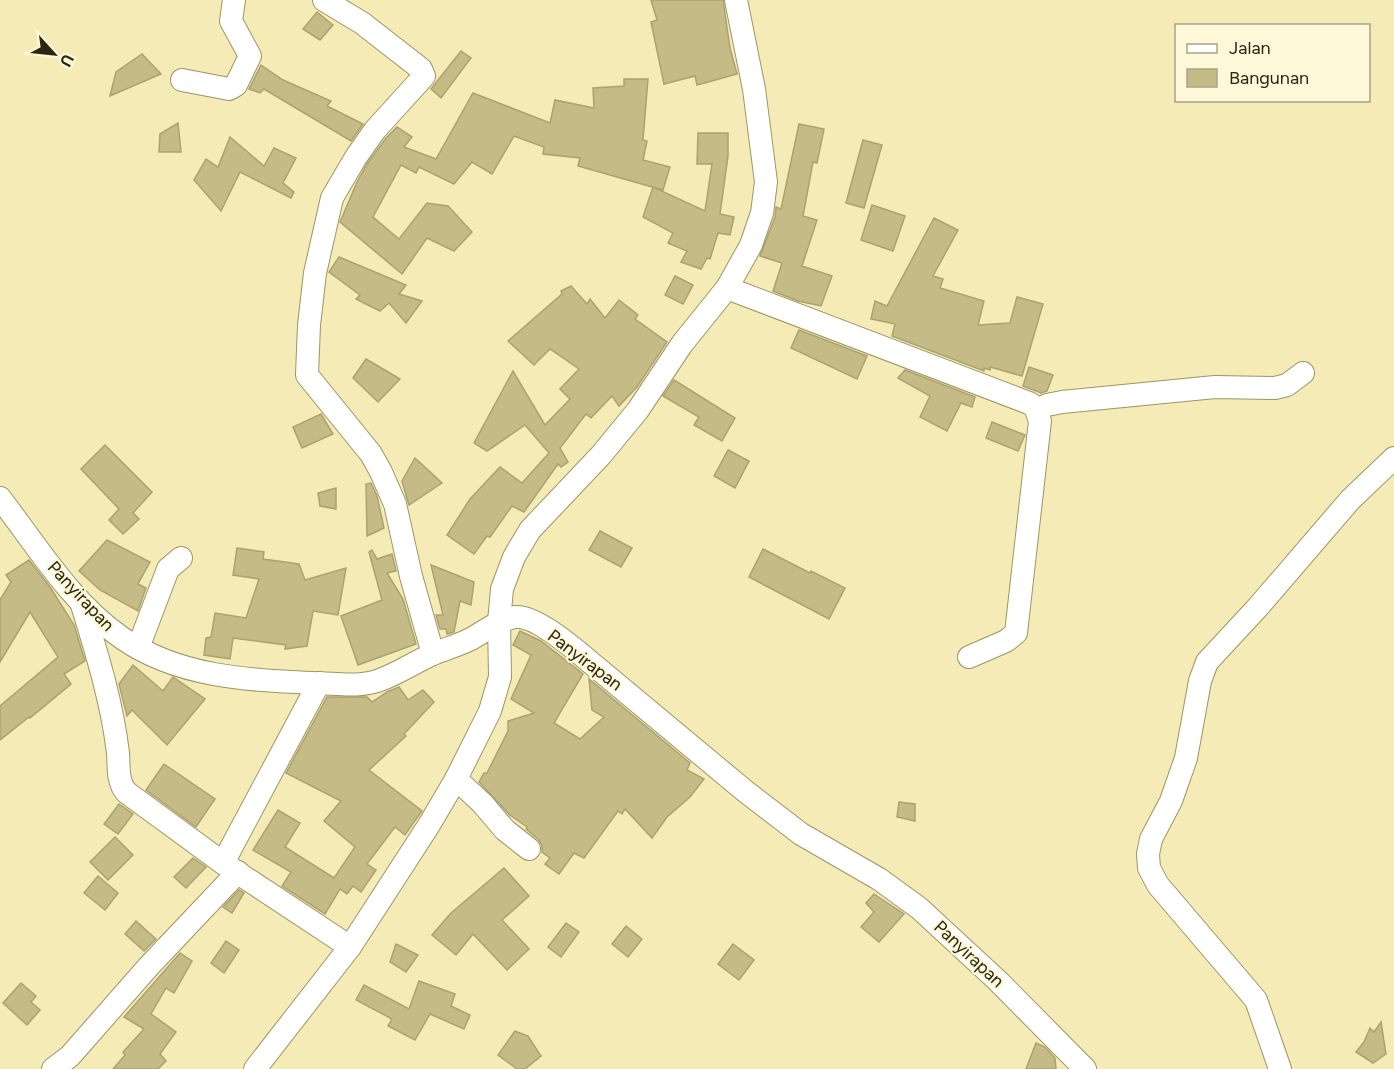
<svg xmlns="http://www.w3.org/2000/svg" width="1394" height="1069" font-family="Figtree,sans-serif">
<style>
.building{fill:#c4bb87;stroke:#aba26f;stroke-width:1.5}
.lines{fill:none;stroke-linecap:round;stroke-linejoin:round}
.minor-casing{stroke:#9e9563;stroke-width:24}
.minor{stroke:#fff;stroke-width:22}
.labels{text-anchor:middle;stroke-width:4.5;stroke-linejoin:round;paint-order:stroke}
.street-label{font-size:18px;fill:#2a2611;stroke:#fef8d8}
</style>
<rect width="100%" height="100%" fill="#f5ebb6"/>
<g class="building">
<path d="M651 0H723L730 48 737 74 697 85 695 76 664 84 651 22 657 20Z"/>
<path d="M317 12 333 25 320 40 303 29Z"/>
<path d="M461 51 471 58 441 98 431 89Z"/>
<path d="M142 54 161 74 110 96 116 72Z"/>
<path d="M261 65 283 80 331 101 327 106 363 124 351 141 264 89 260 93 249 89Z"/>
<path d="M624 79H648L643 140 647 141 643 160 670 167 663 190 578 166 580 158 543 154 544 147 514 136 492 174 472 162 454 184 419 167 416 173 401 165 373 217 399 239 427 203 448 206 472 232 454 251 427 238 402 274 340 222 357 182 367 164 386 138 397 127 412 137 404 147 436 159 473 93 550 123 555 100 594 108 593 88 624 86Z"/>
<path d="M178 123 181 152H159L160 134Z"/>
<path d="M799 124 824 129 817 163 813 162 803 216 817 220 802 266 832 276 821 306 798 301 773 291 782 263 760 256 775 217 776 207 781 209Z"/>
<path d="M698 133H728V156L720 214 734 217 730 235 718 233 710 259 707 258 701 269 681 262 687 251 668 243 673 233 643 217 653 187 705 211 712 164H697Z"/>
<path d="M230 137 264 166 274 148 296 158 283 183 294 192 291 198 240 172 221 211 194 180 206 159 218 167Z"/>
<path d="M863 140 882 145 864 208 846 203Z"/>
<path d="M872 205 905 216 893 251 861 240Z"/>
<path d="M934 218 958 230 933 276 943 279 940 288 984 301 978 325 1010 323 1017 297 1043 304 1022 376 990 367V370L984 368V371L892 336 895 324 871 319 875 301 887 306Z"/>
<path d="M339 257 406 285 399 294 422 301 406 323 389 303 380 311 356 299 360 295 329 272Z"/>
<path d="M675 276 693 285 683 304 665 295Z"/>
<path d="M571 286 587 304 590 299 605 318 619 300 638 315 635 319 667 342 637 387 619 406 612 396 591 418 586 414 560 448 568 462 561 467 558 464 524 512 512 506 490 537 487 536 474 554 447 535 470 499 500 467 522 483 549 453 525 425 487 451 474 443 513 371 545 425 570 399 560 389 579 369 550 349 534 365 508 341 562 294 561 291Z"/>
<path d="M799 330 867 356 857 379 791 348Z"/>
<path d="M366 359 400 379 378 402 353 378Z"/>
<path d="M1029 367 1053 375 1047 391 1041 393 1023 386Z"/>
<path d="M905 370 975 397 972 407 961 403 947 431 920 417 930 396 898 378Z"/>
<path d="M674 380 735 418 722 441 694 425 699 417 663 396Z"/>
<path d="M321 414 333 434 302 448 293 427Z"/>
<path d="M992 422 1025 435 1018 451 986 438Z"/>
<path d="M105 445 152 492 133 513 139 519 123 534 109 520 119 509 81 469Z"/>
<path d="M728 450 749 461 735 488 714 476Z"/>
<path d="M415 458 442 483 409 505 402 481Z"/>
<path d="M371 483 377 496 384 528 367 536 366 484Z"/>
<path d="M336 488V509L320 506 318 493Z"/>
<path d="M600 531 632 548 621 567 589 550Z"/>
<path d="M107 540 150 562 138 584 146 588 138 611 100 590 79 571Z"/>
<path d="M237 548 264 552 263 559 299 564 305 580 346 568 338 615 313 611 307 646 285 649 286 645 233 638 230 659 204 655 206 638 211 637 215 613 246 618 259 579 233 575Z"/>
<path d="M763 549 810 573 811 571 845 588 829 619 749 577Z"/>
<path d="M372 550 377 559 392 554 396 571 387 573 403 599 416 644 358 665 341 616 382 600 369 552Z"/>
<path d="M29 560 50 587 74 625 85 661 64 674 71 684 30 718 29 717 0 740V706L58 657 30 612 0 662V600L11 582 6 575Z"/>
<path d="M431 565 474 582 471 605 460 601 454 632 447 634 446 629H440L436 615H443Z"/>
<path d="M520 631 541 641 583 674 554 723 580 739 604 717 592 710 589 679 690 763 687 770 704 779 690 797 667 817 652 838 625 809 622 814 618 811 584 858 574 853 559 874 545 864 550 858 542 852V845L538 839 526 829 527 827 510 815 479 782 484 773H487L508 731V721L534 713 511 699 531 655 513 645Z"/>
<path d="M133 665 163 691 173 677 205 699 167 745 132 710 127 716 119 684Z"/>
<path d="M399 687 408 700 423 690 434 702 404 734 406 736 369 770 422 811 405 835 395 827 367 864 376 870 361 892 353 886 347 894 340 889 325 914 282 886 291 872 253 850 278 810 300 823 285 847 334 878 355 847 324 821 341 801 286 773 327 697H367L372 702 387 692Z"/>
<path d="M164 764 215 799 196 827 146 790Z"/>
<path d="M899 802 915 804V821L897 817Z"/>
<path d="M119 804 133 814 118 834 104 824Z"/>
<path d="M115 837 133 855 108 880 90 862Z"/>
<path d="M193 858 206 867 186 888 174 877Z"/>
<path d="M504 868 529 896 502 920 529 949 507 970 473 934 456 955 432 935 451 913Z"/>
<path d="M98 876 118 893 105 910 84 893Z"/>
<path d="M239 890 244 893 232 913 223 907Z"/>
<path d="M874 894 904 914 879 942 861 927 874 912 866 903Z"/>
<path d="M136 921 156 939 144 951 125 934Z"/>
<path d="M566 923 579 932 561 957 548 947Z"/>
<path d="M626 926 642 939 628 957 612 944Z"/>
<path d="M226 941 239 950 224 973 211 963Z"/>
<path d="M396 944 418 955 406 972 390 962Z"/>
<path d="M733 944 754 960 739 980 718 964Z"/>
<path d="M180 953 192 961 174 993 166 988 151 1014 176 1032 160 1054 166 1061 158 1069H113L125 1055 123 1052 144 1029 124 1017Z"/>
<path d="M419 981 455 994 451 1006 470 1015 464 1029 430 1014 415 1040 388 1026 392 1019 356 1000 364 985 409 1009Z"/>
<path d="M21 983 36 996 31 1002 40 1010 27 1025 3 1003Z"/>
<path d="M1381 1022 1386 1054 1373 1063 1356 1052 1364 1042 1370 1028 1374 1032Z"/>
<path d="M515 1031 528 1036 541 1056 525 1069H517L498 1055Z"/>
<path d="M1036 1043 1045 1047 1055 1058 1056 1069H1026Z"/>
</g>
<g class="lines">
<g class="minor-casing">
<g id="minor">
<path d="M324 0 362 23 421 69 424 76 375 130 356 157 332 198 315 273 309 325 307 375 371 454 381 472 395 504 411 576 433 654"/>
<path d="M182 80 229 89 236 85 250 56 231 21 234 0"/>
<path d="M727 288 1029 403 1035 407 1040 421 1016 633 1006 641 969 657"/>
<path d="M1037 410 1047 405 1062 402 1215 387 1275 388 1287 385 1303 373"/>
<path d="M0 498C37 546 71 603 122 638 178 677 247 680 313 683 335 683 359 688 380 680 399 673 415 662 433 654 445 649 459 645 471 639 485 631 499 620 515 617 533 615 565 641 578 652L745 791 801 834 879 879 919 908 998 981 1085 1069"/>
<path d="M82 605C97 654 112 702 118 753 119 766 117 781 126 792L223 863"/>
<path d="M138 648 168 569 181 558"/>
<path d="M319 683 223 863 350 947"/>
<path d="M456 779 482 803 505 830 529 849"/>
<path d="M53 1069 70 1056 149 966 238 872"/>
<path d="M255 1069 350 947 429 825 456 779 490 711 500 677 499 622 502 589 514 557 530 530 601 455 638 410 682 344 727 288 751 245 762 213 766 182 754 89 736 0"/>
<path d="M1280 1069 1256 1000 1158 885 1149 868 1148 854 1151 839 1171 801 1186 758 1200 681 1207 662 1258 607 1350 500 1394 458"/>
</g>
</g>
<use href="#minor" class="minor"/>
</g>
<g class="labels">
<g class="street-label">
<text transform="translate(81 596) rotate(47)" y="6">Panyirapan</text>
<text transform="translate(585 660) rotate(37)" y="6">Panyirapan</text>
<text transform="translate(969 954) rotate(43)" y="6">Panyirapan</text>
</g>
</g>
<rect x="1175" y="24" width="195" height="78" fill="#fef8d8" stroke="#a9a488" stroke-width="1.5"/>
<rect x="1187" y="44" width="30" height="9" fill="#ffffff" stroke="#a9a488" stroke-width="1.5"/>
<text x="1229" y="54" font-size="18" fill="#2a2611">Jalan</text>
<rect x="1187" y="69" width="30" height="18" fill="#c4bb87" stroke="#a9a488" stroke-width="1.5"/>
<text x="1229" y="84" font-size="18" fill="#2a2611">Bangunan</text>
<g transform="translate(54 54) rotate(117)" stroke="#fef8d8" stroke-width="4.5" paint-order="stroke">
<path d="M0-4.5L10 22L0 15L-10 22Z" fill="#2a2611"/>
<text y="-9" font-size="16" font-weight="bold" text-anchor="middle" fill="#2a2611">U</text>
</g>
</svg>
